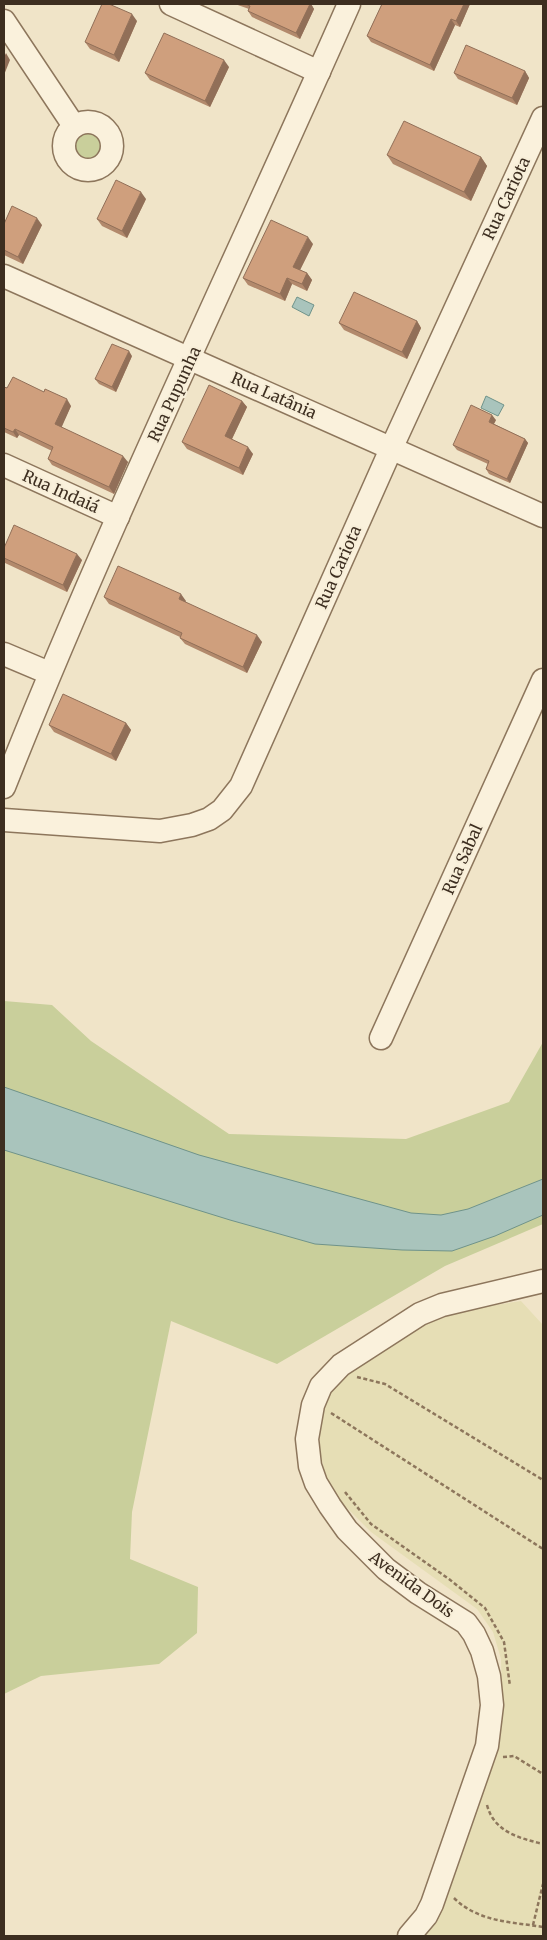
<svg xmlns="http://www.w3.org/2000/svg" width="547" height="1940" font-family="Merriweather,serif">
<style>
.farmland{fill:#e6deb5}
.green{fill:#c9cf9b}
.water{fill:#a9c4bc;stroke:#6f938a}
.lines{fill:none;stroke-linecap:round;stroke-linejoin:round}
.minor-casing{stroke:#8d765c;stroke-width:25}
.path{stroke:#8d765c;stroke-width:2.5;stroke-dasharray:4 2.5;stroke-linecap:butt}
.minor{stroke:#faf1dc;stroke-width:22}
.wall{fill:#b2896c}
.shaded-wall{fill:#916f58}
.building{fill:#cf9f7d;stroke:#916f58}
.labels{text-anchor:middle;stroke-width:4;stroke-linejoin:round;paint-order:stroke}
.street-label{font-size:16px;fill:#3d2e20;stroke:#f7eed8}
</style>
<rect width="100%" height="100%" fill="#f0e4c8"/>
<path class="farmland" d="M521 1301 543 1325V1936H411L502 1701 501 1659 493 1632 477 1609 371 1532 344 1505 326 1480 320 1450 318 1405 329 1384 440 1314Z"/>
<g class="green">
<circle cx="89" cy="147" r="16"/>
<path d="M4 1001 52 1005 91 1041 229 1134 406 1139 509 1102 543 1042V1224L445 1266 277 1364 171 1321 132 1512 130 1559 198 1587 197 1633 159 1664 41 1676 4 1694Z"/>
</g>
<g class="water">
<path d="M297 297 314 305 309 316 292 307Z"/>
<path d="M486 396 504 405 498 416 481 408Z"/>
<path d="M4 1087 199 1155 411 1213 441 1215 468 1209 543 1179V1215L495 1236 452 1251 402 1250 315 1244 230 1220 4 1150Z"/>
</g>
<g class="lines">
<g class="minor-casing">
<g id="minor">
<path d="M171 4 319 72"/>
<path d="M4 21 74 126"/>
<circle cx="88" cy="146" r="24"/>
<path d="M4 276 543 516"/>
<path d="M4 465 118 517"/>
<path d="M4 654 49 673"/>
<path d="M4 787C109 522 234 265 349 4"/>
<path d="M4 820 160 831 192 825 209 819 222 810 241 786 391 449 543 118"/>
<path d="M381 1038 543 680"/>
<path d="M409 1936 426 1916 432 1904 487 1746 492 1705 489 1676 482 1651 474 1634 466 1623 418 1593 386 1569 347 1530 330 1506 316 1483 310 1466 307 1439 313 1405 321 1386 341 1365 420 1314 442 1305 543 1281"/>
</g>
</g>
<g class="path">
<path d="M357 1377 385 1384 543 1480"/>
<path d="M331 1413 543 1549"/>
<path d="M345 1492 371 1524 449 1579 485 1608 504 1642 510 1686"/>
<path d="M503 1757 514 1756 543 1774"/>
<path d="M487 1805C494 1832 519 1838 543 1844"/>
<path d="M454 1898C478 1922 512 1922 543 1927"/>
<path d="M533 1925 543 1884"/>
</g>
<use href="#minor" class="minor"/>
</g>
<g class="wall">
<path d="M235 4H311L314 9 300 39 252 17 248 11 249 9Z"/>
<path d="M382 4H470L460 27 455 25 434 71 371 42 367 36Z"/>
<path d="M137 21 119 62 90 49 85 42Z"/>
<path d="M229 67 210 107 150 80 145 73Z"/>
<path d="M525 71 529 78 517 105 458 79 454 73Z"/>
<path d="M387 155 481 157 487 166 471 201 393 164Z"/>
<path d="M146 199 127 238 102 226 97 219Z"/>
<path d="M4 224 42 225 23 264 4 255Z"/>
<path d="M313 244 300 270 307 273 312 280 307 291 292 284 285 301 248 285 243 278Z"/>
<path d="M417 321 421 328 407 359 344 330 339 323Z"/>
<path d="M132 356 116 392 99 384 95 379Z"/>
<path d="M4 387 71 406 61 427 128 462 114 494 52 465 48 459 52 451 19 435 17 438 4 432Z"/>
<path d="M242 401 247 407 232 439 253 454 243 475 187 449 182 442Z"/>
<path d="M496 420 494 424 525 439 528 443 510 483 489 474 486 469 488 464 457 450 453 445Z"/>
<path d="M4 548 82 560 67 592 5 563 4 562Z"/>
<path d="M104 597 186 601 185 602 262 642 247 673 185 644 180 638V637L109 604Z"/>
<path d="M126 723 131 730 116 761 54 732 49 725Z"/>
</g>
<g class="shaded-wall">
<path d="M310 4H311L314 9 300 39 296 33Z"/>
<path d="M464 4H470L460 27 456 21Z"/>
<path d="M132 14 137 21 119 62 114 55Z"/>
<path d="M451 19 455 25 434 71 430 65Z"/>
<path d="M6 53 10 60 4 75V57Z"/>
<path d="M224 60 229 67 210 107 205 101Z"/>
<path d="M525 71 529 78 517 105 512 98Z"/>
<path d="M481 157 487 166 471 201 464 192Z"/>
<path d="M141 192 146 199 127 238 122 231Z"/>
<path d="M37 218 42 225 23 264 18 257Z"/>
<path d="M308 237 313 244 298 274 293 267Z"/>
<path d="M307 273 312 280 307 291 302 284Z"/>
<path d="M287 278 292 284 285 301 280 294Z"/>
<path d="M417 321 421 328 407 359 402 352Z"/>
<path d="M129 351 132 356 116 392 112 387Z"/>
<path d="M67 399 71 406 60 431 55 424Z"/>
<path d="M242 401 247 407 230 443 225 436Z"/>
<path d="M492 415 496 420 492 427 489 422Z"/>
<path d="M15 429 19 435 17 438 13 432Z"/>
<path d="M525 439 528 443 510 483 507 479Z"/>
<path d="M248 447 253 454 243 475 239 468Z"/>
<path d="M123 456 128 462 114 494 109 487Z"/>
<path d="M77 554 82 560 67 592 63 585Z"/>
<path d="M181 594 186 601 183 606 179 599Z"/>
<path d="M257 635 262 642 247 673 243 667Z"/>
<path d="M126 723 131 730 116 761 111 754Z"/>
</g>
<g class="building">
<path d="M102 4H109L132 14 114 55 85 42Z"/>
<path d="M246 4H310L296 33 248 11 250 6Z"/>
<path d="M382 4H464L456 21 451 19 430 65 367 36Z"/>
<path d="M164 33 224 60 205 101 145 73Z"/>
<path d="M466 45 525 71 512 98 454 73Z"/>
<path d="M404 121 481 157 464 192 387 155Z"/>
<path d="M116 180 141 192 122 231 97 219Z"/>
<path d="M12 206 37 218 18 257 4 250V224Z"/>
<path d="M271 220 308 237 293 267 307 273 302 284 287 278 280 294 243 278Z"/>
<path d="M354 292 417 321 402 352 339 323Z"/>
<path d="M112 344 129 351 112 387 95 379Z"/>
<path d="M13 377 44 392 45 389 67 399 55 424 123 456 109 487 48 459 53 447 15 429 13 432 4 428V387L7 388Z"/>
<path d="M209 385 242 401 225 436 248 447 239 468 182 442Z"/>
<path d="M471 405 492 415 489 422 525 439 507 479 486 469 489 461 453 445Z"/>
<path d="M14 525 77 554 63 585 4 558V548Z"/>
<path d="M118 566 181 594 179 599 257 635 243 667 180 638 182 633 104 597Z"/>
<path d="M63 694 126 723 111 754 49 725Z"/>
</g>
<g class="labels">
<g class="street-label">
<text transform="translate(506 198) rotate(-65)" y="6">Rua Cariota</text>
<text transform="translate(174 394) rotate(-65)" y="6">Rua Pupunha</text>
<text transform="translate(274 395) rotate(24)" y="6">Rua Latânia</text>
<text transform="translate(61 491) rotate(24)" y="6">Rua Indaiá</text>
<text transform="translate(338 567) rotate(-66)" y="6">Rua Cariota</text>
<text transform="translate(462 859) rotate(-66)" y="6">Rua Sabal</text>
<text transform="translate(412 1584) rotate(36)" y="6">Avenida Dois</text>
</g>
</g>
<rect width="547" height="1940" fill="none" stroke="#3d2e20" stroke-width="10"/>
</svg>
